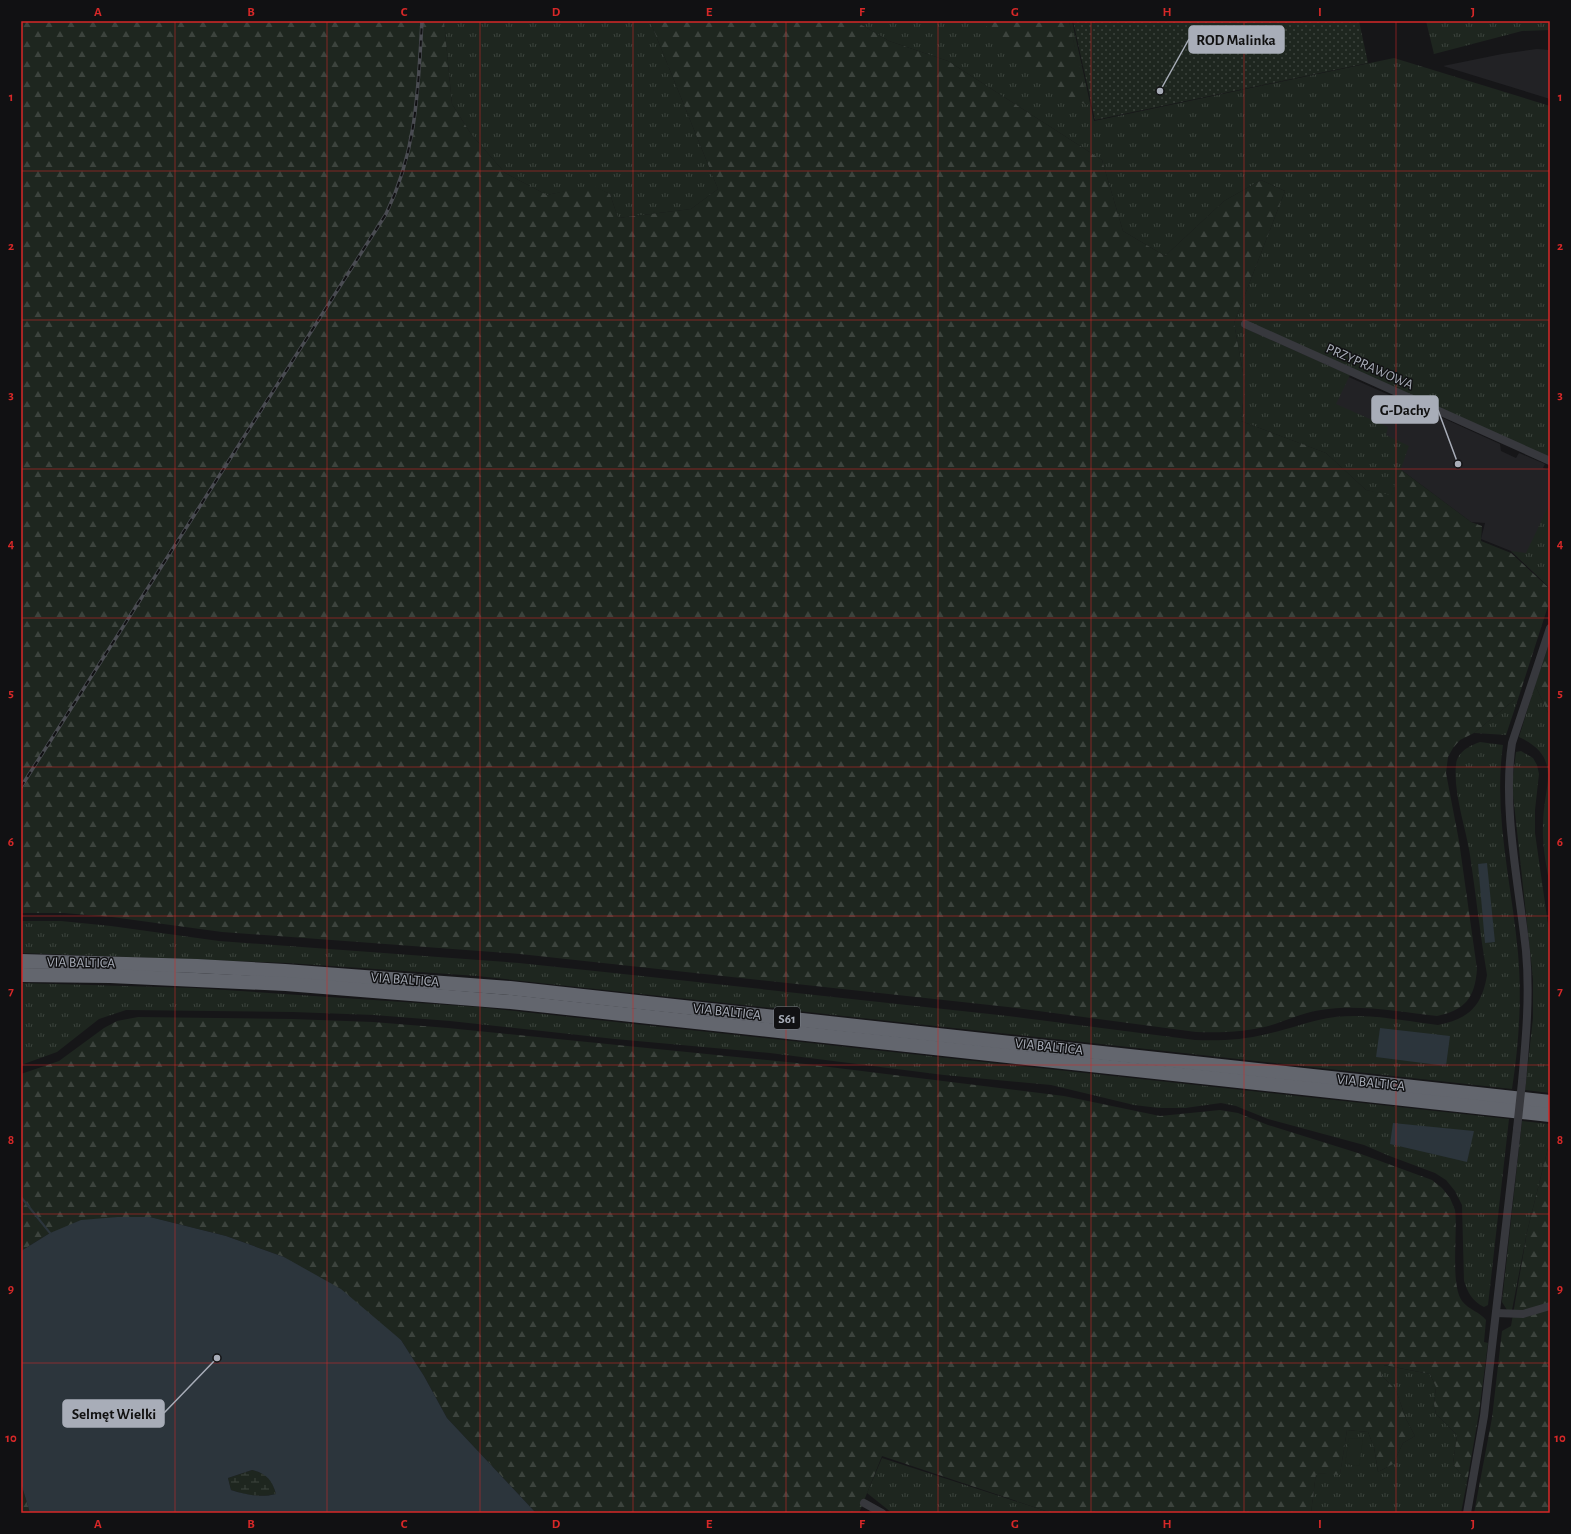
<svg xmlns="http://www.w3.org/2000/svg" width="1571" height="1534" font-family="'Alegreya Sans',sans-serif">
<style>
.built{fill:#222225}
.grass{fill:url(#grass-tufts)}
.forest{fill:url(#forest-firs)}
.wetland{fill:url(#wetland-marsh)}
.garden{fill:url(#garden-dots)}
.pitch{fill:#1e261f}
.water{fill:#2c353c;fill-rule:evenodd}
.lines{fill:none;stroke-linecap:round;stroke-linejoin:round}
.stream{stroke:#2c353c;stroke-width:2}
.street{stroke:#37383d;stroke-width:8}
.highway{stroke:#63666e;stroke-width:14}
.rail-casing{stroke:#4a4c52;stroke-width:3.5}
.rail{stroke:#111113;stroke-width:2;stroke-dasharray:6;stroke-linecap:butt}
.street-bridge{stroke:#37383d;stroke-width:8}
.grid{fill:none;stroke:#d62828;stroke-width:1;stroke-opacity:0.55}
.labels{text-anchor:middle;stroke-width:3;stroke-linejoin:round;paint-order:stroke}
.shield{fill:#111113;stroke:#7b7e86;stroke-width:1}
.shield-label{font-size:13px;font-weight:bold;fill:#a8adb8}
.street-label{font-size:14px;fill:#a8adb8;stroke:#111113}
.leader{fill:none;stroke:#a8adb8;stroke-width:1.5}
.callout-dot{fill:#a8adb8;stroke:#111113;stroke-width:1.5}
.callout{fill:#a8adb8;stroke:#a8adb8;stroke-width:1.5}
.callout-label{font-size:15px;text-anchor:middle;font-weight:bold;fill:#111}
.neatline{fill:none;stroke:#d62828;stroke-width:1.5}
.grid-label{font-size:13px;text-anchor:middle;font-weight:bold;fill:#d62828}
</style>
<defs>
<pattern id="grass-tufts" width="24" height="20" patternUnits="userSpaceOnUse"><rect width="24" height="20" fill="#1e261f"/><path d="M3 7l-1-3M5 7V3M7 7l1-3M15 17l-1-3M17 17v-4M19 17l1-3" fill="none" stroke="#3c433d"/></pattern>
<pattern id="forest-firs" width="22" height="20" patternUnits="userSpaceOnUse"><rect width="22" height="20" fill="#1e261f"/><path d="M5 1l3.5 6h-7zM16 11l3.5 6h-7z" fill="#3c433d"/></pattern>
<pattern id="wetland-marsh" width="20" height="14" patternUnits="userSpaceOnUse"><rect width="20" height="14" fill="#1e261f"/><path d="M1 5h8M5 5V1M11 12h8M15 12V8" fill="none" stroke="#3c433d"/></pattern>
<pattern id="garden-dots" width="8" height="8" patternUnits="userSpaceOnUse"><rect width="8" height="8" fill="#1e261f"/><path d="M2 2h.1M6 6h.1" fill="none" stroke="#3c433d" stroke-width="1.8" stroke-linecap="round"/></pattern>
</defs>
<rect width="100%" height="100%" fill="#161618"/>
<g class="built">
<path d="M1537 49 1550 50V99L1443 66 1502 54Z"/>
<path d="M1342 374 1405 402 1407 409 1422 416 1425 410 1500 444 1501 451 1516 458 1519 453 1545 464 1543 468 1550 470V588L1511 551 1481 539 1485 523 1471 522 1400 469 1325 449Z"/>
</g>
<g class="grass">
<path d="M444 21H650L718 189 691 209 618 218 610 194 592 186 547 195 505 173 471 134 452 104Z"/>
<path d="M855 21H981L1087 105 1069 21H1072L1094 121 1394 58 1550 106V458L1244 321 1242 327 1350 375 1336 404 1388 427 1386 435 1409 446 1391 496 1366 490 1326 453 1241 421 1245 384 1234 323 1285 191 1261 180 1224 201 1165 256 1123 231 1102 160 948 61 889 41Z"/>
<path d="M1426 21H1550V30L1522 31 1434 54Z"/>
<path d="M1550 503V588L1511 551 1526 553Z"/>
<path d="M1535 685 1550 717V886C1546 865 1542 845 1543 825 1543 786 1564 758 1519 737Z"/>
<path d="M1519 696 1506 735 1474 733Z"/>
<path d="M1480 742 1503 745C1493 814 1512 884 1518 953 1522 998 1519 1044 1512 1089L477 976 288 963 21 953V921H61L111 926 219 941 519 963 614 973 1008 1016 1195 1040C1220 1041 1243 1040 1267 1034 1290 1029 1312 1020 1335 1017 1369 1013 1405 1021 1438 1025 1469 1019 1482 1006 1487 975 1480 935 1476 895 1470 855 1466 828 1453 793 1456 765 1457 752 1469 746 1480 742Z"/>
<path d="M1521 751 1533 758 1537 765 1539 774 1535 810V833L1550 938V1093L1525 1090 1533 1018V979L1512 785 1516 752Z"/>
<path d="M21 983 195 988 478 1007 1509 1119 1488 1305 1484 1307C1472 1301 1468 1293 1464 1281L1462 1205 1455 1191 1446 1180 1435 1173 1387 1155 1364 1145 1268 1119 1236 1106 1221 1103 1185 1108H1159L1134 1105 1051 1085 944 1075 770 1053 615 1039 450 1021 374 1015 293 1012 126 1010 99 1019 57 1052 21 1065Z"/>
<path d="M1522 1121 1550 1124V1148H1548L1527 1232 1512 1310H1507L1502 1302Z"/>
<path d="M1383 1365 1430 1374 1436 1387 1434 1404 1436 1414 1457 1435 1453 1464 1467 1482 1461 1513H1311L1316 1473 1340 1474 1347 1430 1368 1432 1374 1447 1378 1472 1393 1464 1403 1443 1415 1436 1406 1419 1396 1390 1381 1375Z"/>
<path d="M882 1458 1052 1513H892L867 1493Z"/>
</g>
<g class="forest">
<path d="M21 21H444L452 104 471 134 505 173 547 195 592 185 610 194 618 218 691 209 718 189 650 21H855L889 41 948 61 1102 160 1123 231 1165 256 1224 201 1261 180 1285 191 1234 323 1245 384 1241 421 1326 453 1366 490 1391 495 1400 469 1471 522 1482 526 1481 541 1511 553 1550 589V600L1519 696 1474 733 1460 740 1453 748 1448 757 1446 773 1459 841 1477 969C1475 998 1465 1010 1437 1016 1400 1012 1359 1004 1321 1010 1305 1012 1290 1019 1275 1024 1249 1032 1222 1033 1196 1032L1008 1007 520 954 222 932 112 917 64 913H21Z"/>
<path d="M981 21H1069L1088 105 1056 94Z"/>
<path d="M1550 641V717L1535 685Z"/>
<path d="M138 1017 292 1019 373 1022 448 1028 797 1063 1064 1096 1160 1116 1220 1110 1238 1113 1268 1125 1361 1154 1432 1180 1442 1188 1450 1198 1455 1210C1458 1233 1450 1284 1462 1301 1469 1310 1480 1312 1486 1320L1484 1342 1488 1343 1479 1413 1467 1482 1453 1464 1457 1435 1436 1414 1434 1404 1436 1387 1430 1374 1384 1365 1381 1375 1396 1390 1406 1419 1415 1436 1403 1443 1393 1464 1378 1472 1374 1447 1368 1432 1347 1430 1340 1475 1316 1473 1311 1513H1052L882 1456 859 1513H536L447 1418 424 1376 401 1340 284 1257 226 1236 150 1217H117L50 1233 21 1251V1074L59 1061 104 1028 117 1021Z"/>
<path d="M1548 1148H1550V1513H1474L1492 1418 1502 1331 1511 1326 1527 1232Z"/>
<path d="M21 1483 30 1513H21Z"/>
</g>
<path class="wetland" d="M252 1470C269 1475 271 1478 276 1494 259 1498 247 1495 231 1490L228 1478Z"/>
<path class="garden" d="M1073 21H1359L1368 63 1095 120Z"/>
<path class="pitch" d="M1349 1438 1363 1439 1359 1466 1345 1464Z"/>
<g class="water">
<path d="M1487 863 1495 942 1485 943 1478 864Z"/>
<path d="M1380 1028 1450 1036 1446 1066 1376 1057Z"/>
<path d="M1393 1123 1474 1131 1467 1162 1390 1144Z"/>
<path d="M117 1217H150L226 1236 284 1257 341 1289 401 1340 424 1376 447 1418 536 1513H30L21 1483V1251L50 1233 81 1220ZM252 1470C267 1474 272 1480 276 1494 260 1498 247 1495 231 1490L228 1478Z"/>
</g>
<g class="lines">
<path class="stream" d="M21 1197 50 1233"/>
<g class="street">
<path d="M1245 324 1550 461"/>
<path d="M1522 1082C1526 1038 1530 995 1526 951 1519 885 1502 808 1512 743L1550 628"/>
<path d="M1496 1313 1523 1314 1550 1306"/>
<path d="M864 1503 882 1513"/>
<path d="M1467 1513 1484 1416 1517 1129"/>
</g>
<g class="highway">
<path d="M21 961 197 966 285 971 510 988 1550 1102"/>
<path d="M21 975 110 976 286 984 511 1002 1550 1115"/>
</g>
<g class="rail-casing">
<path id="rail" d="M21 787 386 214C417 150 418 90 422 21"/>
</g>
<use href="#rail" class="rail"/>
<path class="street-bridge" d="M1517 1129 1522 1082"/>
</g>
<path class="grid" d="M175 21V1513M327 21V1513M480 21V1513M633 21V1513M786 21V1513M938 21V1513M1091 21V1513M1244 21V1513M1396 21V1513M21 171H1550M21 320H1550M21 469H1550M21 618H1550M21 767H1550M21 916H1550M21 1065H1550M21 1214H1550M21 1363H1550"/>
<g class="labels">
<rect class="shield" x="774" y="1007" width="26" height="22" rx="3"/>
<g class="shield-label">
<text x="787" y="1023">S61</text>
</g>
<g class="street-label">
<text transform="translate(1370 366) rotate(24)" y="5">PRZYPRAWOWA</text>
<text transform="translate(81 962) rotate(1)" y="5">VIA BALTICA</text>
<text transform="translate(405 979) rotate(4)" y="5">VIA BALTICA</text>
<text transform="translate(727 1011) rotate(6)" y="5">VIA BALTICA</text>
<text transform="translate(1049 1046) rotate(6)" y="5">VIA BALTICA</text>
<text transform="translate(1371 1082) rotate(6)" y="5">VIA BALTICA</text>
</g>
</g>
<path class="leader" d="M1160 91L1189 39M1458 464L1438 410M217 1358L164 1413"/>
<g class="callout-dot">
<circle cx="1160" cy="91" r="4"/>
<circle cx="1458" cy="464" r="4"/>
<circle cx="217" cy="1358" r="4"/>
</g>
<g class="callout">
<rect x="1189" y="26" width="95" height="27" rx="4"/>
<rect x="1372" y="396" width="66" height="27" rx="4"/>
<rect x="63" y="1400" width="101" height="27" rx="4"/>
</g>
<g class="callout-label">
<text x="1236" y="45">ROD Malinka</text>
<text x="1405" y="415">G-Dachy</text>
<text x="114" y="1419">Selmęt Wielki</text>
</g>
<rect width="1571" height="1534" fill="none" stroke="#111113" stroke-width="44"/>
<rect x="22" y="22" width="1527" height="1490" class="neatline"/>
<g class="grid-label">
<text x="98" y="16">A</text>
<text x="251" y="16">B</text>
<text x="404" y="16">C</text>
<text x="556" y="16">D</text>
<text x="709" y="16">E</text>
<text x="862" y="16">F</text>
<text x="1015" y="16">G</text>
<text x="1167" y="16">H</text>
<text x="1320" y="16">I</text>
<text x="1473" y="16">J</text>
<text x="11" y="101">1</text>
<text x="1560" y="101">1</text>
<text x="11" y="250">2</text>
<text x="1560" y="250">2</text>
<text x="11" y="399">3</text>
<text x="1560" y="399">3</text>
<text x="11" y="548">4</text>
<text x="1560" y="548">4</text>
<text x="11" y="697">5</text>
<text x="1560" y="697">5</text>
<text x="11" y="846">6</text>
<text x="1560" y="846">6</text>
<text x="11" y="995">7</text>
<text x="1560" y="995">7</text>
<text x="11" y="1144">8</text>
<text x="1560" y="1144">8</text>
<text x="11" y="1293">9</text>
<text x="1560" y="1293">9</text>
<text x="11" y="1442">10</text>
<text x="1560" y="1442">10</text>
<text x="98" y="1528">A</text>
<text x="251" y="1528">B</text>
<text x="404" y="1528">C</text>
<text x="556" y="1528">D</text>
<text x="709" y="1528">E</text>
<text x="862" y="1528">F</text>
<text x="1015" y="1528">G</text>
<text x="1167" y="1528">H</text>
<text x="1320" y="1528">I</text>
<text x="1473" y="1528">J</text>
</g>
</svg>
